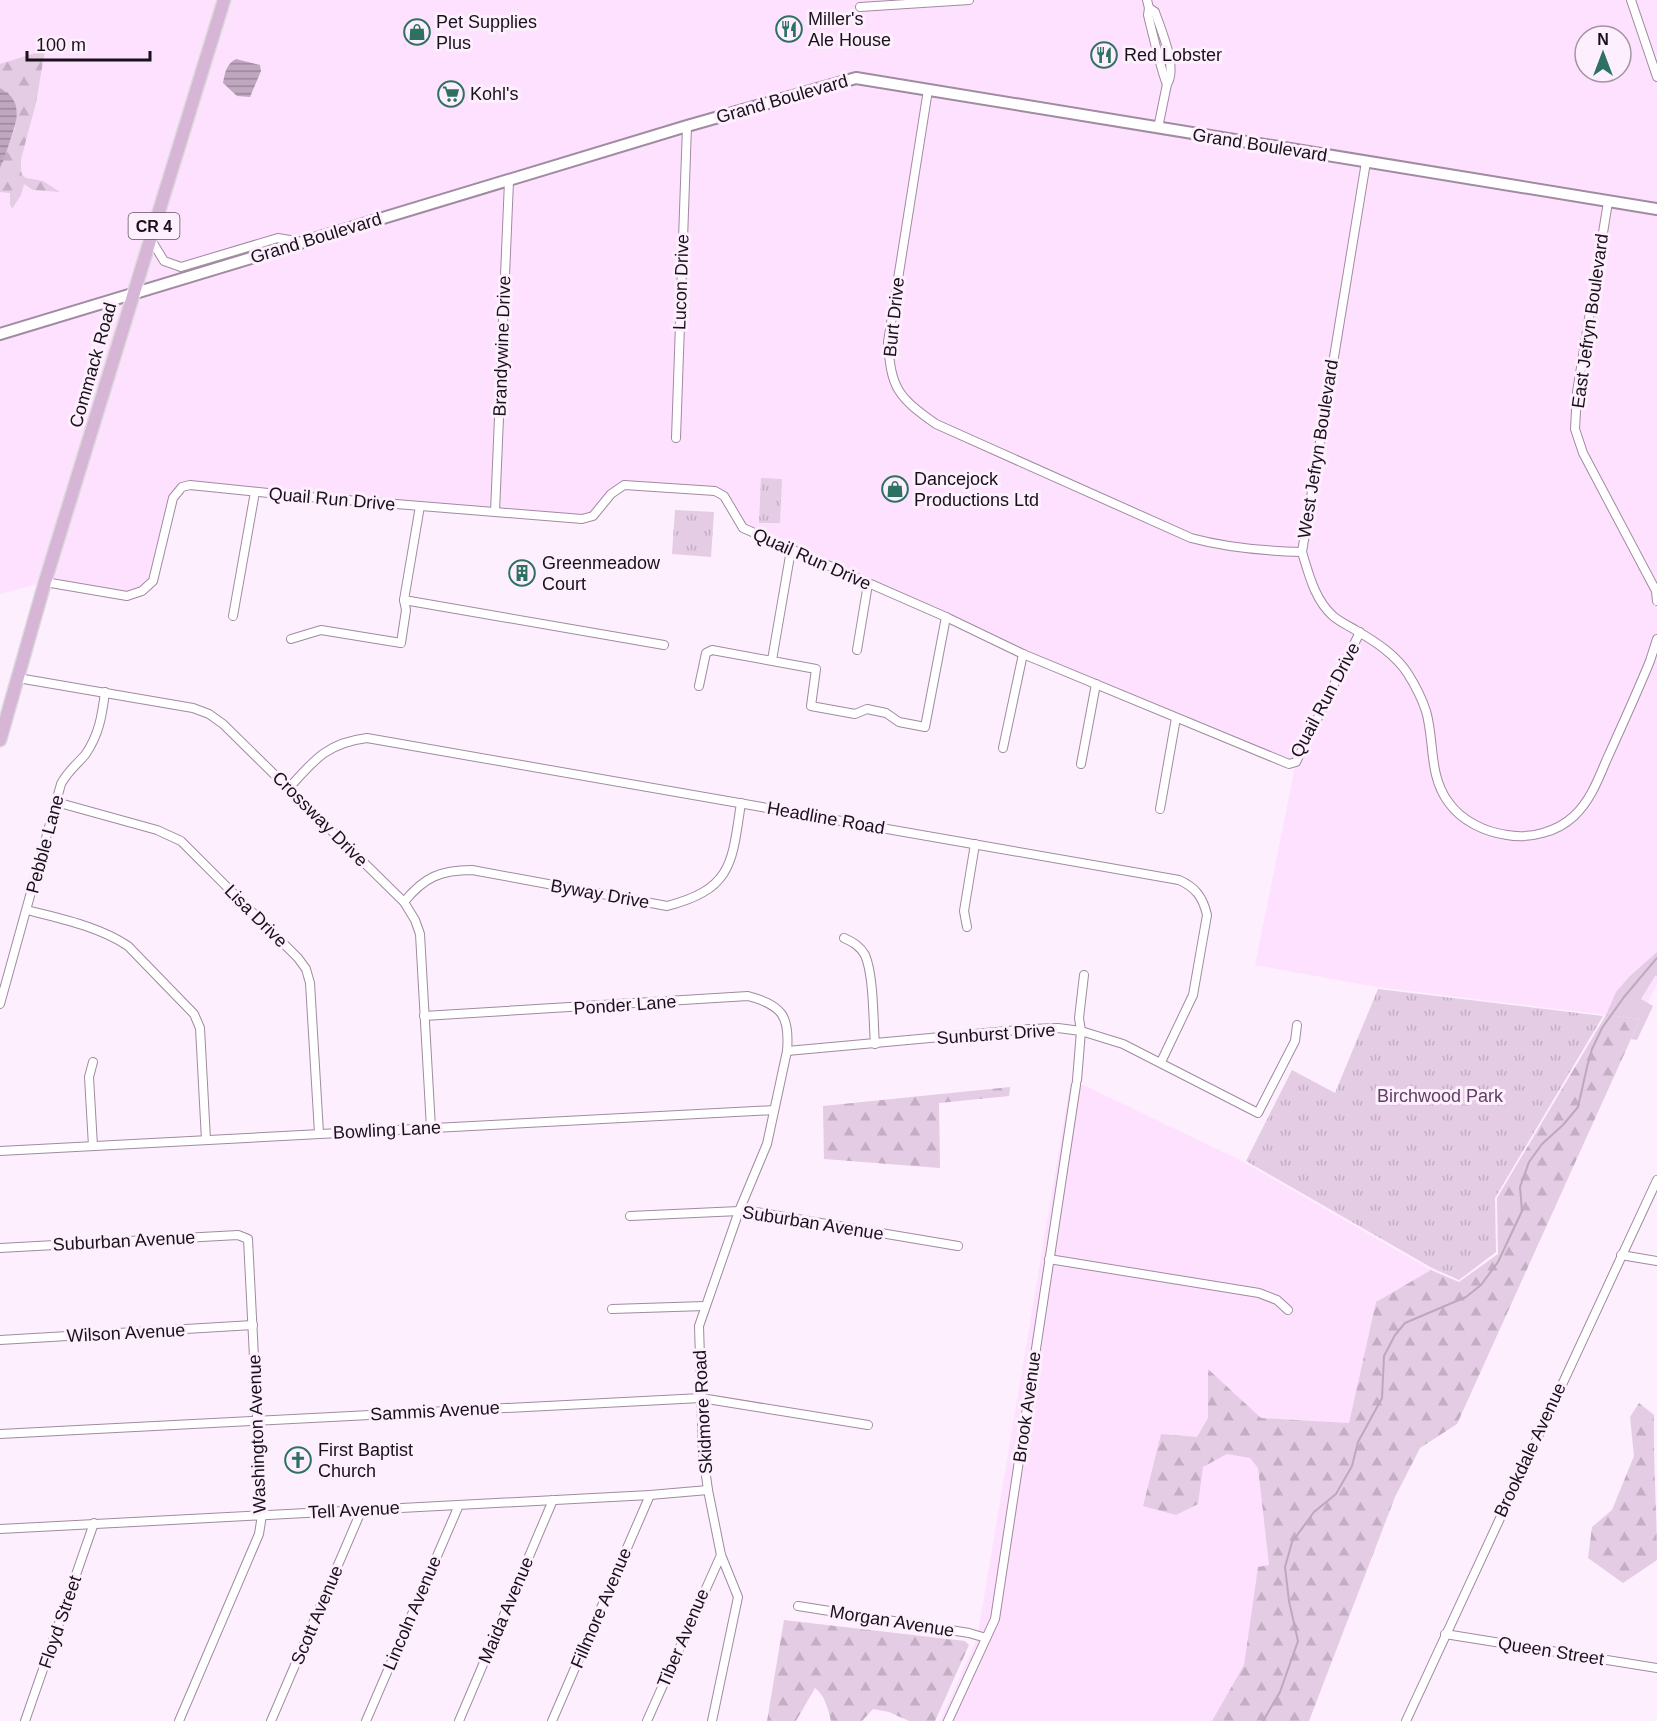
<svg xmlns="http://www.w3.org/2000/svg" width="1657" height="1721" font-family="Arial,sans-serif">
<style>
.built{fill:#fee1fe;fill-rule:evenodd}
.green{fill:#e4cce4}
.forest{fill:url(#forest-firs)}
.park{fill:url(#park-tufts)}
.water{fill:url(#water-rules)}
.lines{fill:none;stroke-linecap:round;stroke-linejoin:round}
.stream{stroke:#bfa7c0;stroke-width:2}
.minor-casing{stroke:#a08ba0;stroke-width:10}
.tertiary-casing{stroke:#a08ba0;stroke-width:14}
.primary-casing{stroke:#dad9da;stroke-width:15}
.minor{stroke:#fff;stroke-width:8}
.tertiary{stroke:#fff;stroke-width:10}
.primary{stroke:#d6b5d7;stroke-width:12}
.labels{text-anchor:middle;stroke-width:6;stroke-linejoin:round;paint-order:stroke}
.shield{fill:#fdeffd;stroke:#5d545d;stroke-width:1.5}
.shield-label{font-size:16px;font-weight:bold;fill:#191119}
.poi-label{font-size:18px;fill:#191119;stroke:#fdeffd;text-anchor:start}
.street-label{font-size:18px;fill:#191119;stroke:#fdeffd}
.park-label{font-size:18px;fill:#613e63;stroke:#fdeffd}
</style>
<defs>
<pattern id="forest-firs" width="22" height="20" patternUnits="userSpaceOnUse" patternTransform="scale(1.5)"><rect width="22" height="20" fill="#e4cce4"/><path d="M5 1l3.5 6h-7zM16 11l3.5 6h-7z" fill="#c3aec3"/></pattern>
<pattern id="park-tufts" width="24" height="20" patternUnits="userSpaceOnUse" patternTransform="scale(1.5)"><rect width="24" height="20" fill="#e4cce4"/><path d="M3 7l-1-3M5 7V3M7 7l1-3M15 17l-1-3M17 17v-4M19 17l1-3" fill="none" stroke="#c3aec3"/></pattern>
<pattern id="water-rules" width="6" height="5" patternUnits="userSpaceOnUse" patternTransform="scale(1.5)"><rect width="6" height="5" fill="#bfa7c0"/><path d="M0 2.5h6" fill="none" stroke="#9a879b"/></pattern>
</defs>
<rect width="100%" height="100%" fill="#fdeffd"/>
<g class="built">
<path d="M0 0H1657V984L1640 1019 1377 987 1255 965 1296 762 1289 764 1176 718 743 528 719 492 624 485 593 516 190 485 177 491 153 581 127 596 45 582 0 594ZM1585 36H1621V72H1585Z"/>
<path d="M1071 1079 1242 1161 1431 1270 1376 1302 1349 1423 1261 1418 1209 1370 1208 1418 1197 1437 1161 1434 1143 1507 1203 1467 1227 1454 1250 1458 1258 1468 1269 1565 1258 1568 1244 1665 1212 1721H940L977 1639Z"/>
</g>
<path class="green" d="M1657 952V976H1655L1641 999 1653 1006 1637 1040 1631 1039 1640 1019 1606 1015 1616 992 1629 977Z"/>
<g class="forest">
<path d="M45 50 36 103 21 159V170L22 175 26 178 43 181 60 192 33 190 24 184 21 195 12 209 10 204V193L0 192V168L15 128 17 109 5 91 0 88V64Z"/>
<path d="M1606 1015 1640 1019 1457 1424 1420 1448 1395 1497 1309 1721H1212L1244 1665 1258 1567 1269 1565 1258 1468 1250 1458 1227 1454 1203 1467 1198 1504 1176 1515 1143 1506 1161 1434 1197 1437 1208 1418V1369L1261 1418 1349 1423 1376 1302 1431 1270 1459 1282 1498 1254 1497 1198Z"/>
<path d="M1010 1087 1009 1096 939 1103 940 1168 824 1159 823 1106Z"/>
<path d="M1639 1403 1654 1415C1653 1464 1657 1512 1657 1560L1623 1583 1588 1558 1592 1527 1612 1510 1634 1456 1630 1417Z"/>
<path d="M784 1620 965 1641 969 1645 935 1721H909L889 1712 873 1709 862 1721H831C828 1709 825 1695 815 1688L796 1721H767Z"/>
</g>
<g class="park">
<path d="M761 478 782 479 780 523H759Z"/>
<path d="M675 510 714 512 711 557 672 554Z"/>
<path d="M1378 989 1603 1016 1495 1198 1496 1252 1459 1280 1432 1268 1246 1161 1292 1070 1335 1093Z"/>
</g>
<g class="water">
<path d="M236 59 260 65 261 71 250 97 237 96 223 83C225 73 226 64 236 59Z"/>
<path d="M0 88C21 100 19 115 12 135 8 146 5 158 0 168Z"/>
</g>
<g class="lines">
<path class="stream" d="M1263 1721 1280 1692 1298 1641 1289 1601 1285 1567 1292 1542 1314 1512 1336 1494 1352 1466 1358 1442 1382 1398 1384 1356 1395 1335 1405 1323 1466 1297 1481 1285 1498 1262 1522 1211 1520 1187 1529 1162 1542 1144 1563 1125 1578 1107 1587 1067 1592 1049 1602 1028 1624 997 1657 958"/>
<g class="minor-casing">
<g id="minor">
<path d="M1147 0 1149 8 1148 15C1151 27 1163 78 1167 84"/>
<path d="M1631 0 1657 77"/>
<path d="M860 7 969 0"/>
<path d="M1149 8 1155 12C1161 30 1178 68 1167 84L1158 128"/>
<path d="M928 90 888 342C891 389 898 397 936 424L1191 538C1228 548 1263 551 1302 552"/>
<path d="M1366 162 1302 552C1309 575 1315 600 1333 616 1340 622 1349 626 1357 631 1376 642 1396 655 1408 674 1415 685 1422 699 1426 711 1435 742 1428 775 1449 803 1462 821 1485 832 1507 835 1530 839 1557 832 1574 816 1590 801 1598 780 1606 761 1621 728 1636 695 1650 661L1657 639"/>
<path d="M1608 202 1577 392 1575 429 1583 453 1656 591 1657 601"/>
<path d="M150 238 164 261 181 267 278 238 302 242"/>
<path d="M676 438 687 126"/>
<path d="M495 512 509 181"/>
<path d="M45 582 127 596 142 591 153 581 173 498 182 487 190 485 297 496 582 519 593 516 611 494 624 485 715 491 724 496 743 528 946 617 1023 654 1289 764 1296 762 1360 632"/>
<path d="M404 600 664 645"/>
<path d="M233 616 255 492"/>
<path d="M291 639 321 630 401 643 406 610 404 600 420 506"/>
<path d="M857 650 868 584"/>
<path d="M772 660 791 550"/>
<path d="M18 678 193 708 209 714 223 724 404 902 415 920 420 934 431 1128"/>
<path d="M699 686 706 653 712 650 816 669 811 706 855 714 867 709 886 713 899 722 925 727 946 617"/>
<path d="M1003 748 1023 654"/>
<path d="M1081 764 1096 684"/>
<path d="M289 788C314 760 327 743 367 738L1179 880C1195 887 1203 897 1207 915L1193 995 1161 1062"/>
<path d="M56 802 157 830 181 841 298 958 306 969 310 983 319 1133"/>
<path d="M1160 809 1176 718"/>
<path d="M404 902C424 877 441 870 472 870L667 906C733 889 732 862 741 803"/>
<path d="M27 910C61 919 98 926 128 946L194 1014 200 1028 206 1140"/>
<path d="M967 927 964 911 975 844"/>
<path d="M844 938C853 942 860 946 865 955 874 976 873 1020 875 1044"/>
<path d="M0 1004 61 784C67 772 76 765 85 755 99 735 102 716 105 692"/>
<path d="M424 1016 748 996C782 1005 790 1016 787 1051L767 1144 739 1211 699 1326 703 1454 708 1490 721 1555 738 1597 712 1721"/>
<path d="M787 1051 1030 1029 1058 1028 1081 1031 1123 1044 1258 1113 1295 1041 1297 1025"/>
<path d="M93 1062 89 1077 93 1146"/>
<path d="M1077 1080 1081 1031 1079 1018 1084 975"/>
<path d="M0 1151 774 1110"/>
<path d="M630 1216 739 1211 756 1212 958 1246"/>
<path d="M0 1248 238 1235 248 1239 262 1515 259 1534 179 1721"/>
<path d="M1621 1255 1657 1261"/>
<path d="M1049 1259 1259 1293 1277 1300 1288 1310"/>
<path d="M612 1309 705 1306"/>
<path d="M0 1340 253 1325"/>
<path d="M0 1434 701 1398 868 1425"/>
<path d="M0 1529 650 1495 708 1490"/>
<path d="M798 1606 969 1633 986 1638"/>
<path d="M1445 1634 1657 1668"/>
<path d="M25 1721 94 1523"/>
<path d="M271 1721 362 1509"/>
<path d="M366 1721 459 1505"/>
<path d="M459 1721 553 1500"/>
<path d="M552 1721 650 1495"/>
<path d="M647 1721 721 1555"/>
<path d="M948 1721 995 1619 1076 1085"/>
<path d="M1406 1721 1657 1180"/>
</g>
</g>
<g class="tertiary-casing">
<path id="tertiary" d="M0 334 687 126 856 78 1657 209"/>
</g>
<g class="primary-casing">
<path id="primary" d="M0 740 45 582 224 0"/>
</g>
<use href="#minor" class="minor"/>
<use href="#tertiary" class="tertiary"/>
<use href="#primary" class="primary"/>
</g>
<defs>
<g id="restaurant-ring" transform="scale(1.35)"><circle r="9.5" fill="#fdeffd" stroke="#2e7162" stroke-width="1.5"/><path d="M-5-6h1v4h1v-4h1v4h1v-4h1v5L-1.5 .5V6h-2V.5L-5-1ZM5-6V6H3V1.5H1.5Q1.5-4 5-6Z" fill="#2e7162"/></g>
<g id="shop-ring" transform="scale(1.35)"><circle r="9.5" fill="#fdeffd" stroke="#2e7162" stroke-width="1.5"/><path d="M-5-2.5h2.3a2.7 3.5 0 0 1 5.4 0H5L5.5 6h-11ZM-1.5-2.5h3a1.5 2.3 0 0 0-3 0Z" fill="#2e7162"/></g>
<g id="supermarket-ring" transform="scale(1.35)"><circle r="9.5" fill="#fdeffd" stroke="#2e7162" stroke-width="1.5"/><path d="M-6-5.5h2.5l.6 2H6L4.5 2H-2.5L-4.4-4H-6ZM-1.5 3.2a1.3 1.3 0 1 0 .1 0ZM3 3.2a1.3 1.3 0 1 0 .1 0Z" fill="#2e7162"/></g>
<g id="building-ring" transform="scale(1.35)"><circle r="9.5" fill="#fdeffd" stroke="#2e7162" stroke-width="1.5"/><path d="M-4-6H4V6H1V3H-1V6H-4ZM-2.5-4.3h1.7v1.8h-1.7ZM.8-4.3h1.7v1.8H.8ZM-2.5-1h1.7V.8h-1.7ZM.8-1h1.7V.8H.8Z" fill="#2e7162"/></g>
<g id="church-ring" transform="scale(1.35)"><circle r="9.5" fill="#fdeffd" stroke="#2e7162" stroke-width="1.5"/><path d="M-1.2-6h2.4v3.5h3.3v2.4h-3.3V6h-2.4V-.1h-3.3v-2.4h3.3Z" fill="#2e7162"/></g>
</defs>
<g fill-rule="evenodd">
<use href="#restaurant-ring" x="789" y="29"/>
<use href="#shop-ring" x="417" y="32"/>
<use href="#restaurant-ring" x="1104" y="55"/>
<use href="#supermarket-ring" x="451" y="94"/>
<use href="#shop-ring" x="895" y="489"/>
<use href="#building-ring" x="522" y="573"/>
<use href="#church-ring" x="298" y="1460"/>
</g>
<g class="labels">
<rect class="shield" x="128.5" y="213" width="51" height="26" rx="4.5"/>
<g class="shield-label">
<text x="154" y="232">CR 4</text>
</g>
<g class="poi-label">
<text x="808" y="25">Miller's<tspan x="808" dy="21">Ale House</tspan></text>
<text x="436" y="28">Pet Supplies<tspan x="436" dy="21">Plus</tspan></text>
<text x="1124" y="61">Red Lobster</text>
<text x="470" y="100">Kohl's</text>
<text x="914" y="485">Dancejock<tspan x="914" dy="21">Productions Ltd</tspan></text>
<text x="542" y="569">Greenmeadow<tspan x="542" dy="21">Court</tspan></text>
<text x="318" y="1456">First Baptist<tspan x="318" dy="21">Church</tspan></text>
</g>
<g class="street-label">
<text transform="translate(782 99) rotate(-16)" y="6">Grand Boulevard</text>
<text transform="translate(1260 145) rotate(9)" y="6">Grand Boulevard</text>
<text transform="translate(316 238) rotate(-17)" y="6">Grand Boulevard</text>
<text transform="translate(681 282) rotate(-88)" y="6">Lucon Drive</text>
<text transform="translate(894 317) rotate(-84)" y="6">Burt Drive</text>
<text transform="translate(1590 321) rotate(-82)" y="6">East Jefryn Boulevard</text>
<text transform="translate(502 346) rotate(-88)" y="6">Brandywine Drive</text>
<text transform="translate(93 365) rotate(-74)" y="6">Commack Road</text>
<text transform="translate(1318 449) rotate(-81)" y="6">West Jefryn Boulevard</text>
<text transform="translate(332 499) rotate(5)" y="6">Quail Run Drive</text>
<text transform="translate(812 559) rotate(24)" y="6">Quail Run Drive</text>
<text transform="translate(1325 700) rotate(-62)" y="6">Quail Run Drive</text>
<text transform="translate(826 818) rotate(10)" y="6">Headline Road</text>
<text transform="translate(320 819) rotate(45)" y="6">Crossway Drive</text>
<text transform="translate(45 844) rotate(-75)" y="6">Pebble Lane</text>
<text transform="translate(600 894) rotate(10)" y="6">Byway Drive</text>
<text transform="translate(256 916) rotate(45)" y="6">Lisa Drive</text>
<text transform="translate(625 1005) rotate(-4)" y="6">Ponder Lane</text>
<text transform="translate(996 1034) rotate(-4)" y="6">Sunburst Drive</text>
<text transform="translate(387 1130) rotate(-3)" y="6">Bowling Lane</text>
<text transform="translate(813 1223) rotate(9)" y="6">Suburban Avenue</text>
<text transform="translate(124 1241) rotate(-3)" y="6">Suburban Avenue</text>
<text transform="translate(126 1333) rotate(-3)" y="6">Wilson Avenue</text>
<text transform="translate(1027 1407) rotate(-82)" y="6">Brook Avenue</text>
<text transform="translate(435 1411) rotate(-3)" y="6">Sammis Avenue</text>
<text transform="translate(703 1412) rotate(-93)" y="6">Skidmore Road</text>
<text transform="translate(257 1434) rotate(-92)" y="6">Washington Avenue</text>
<text transform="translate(1530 1450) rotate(-65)" y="6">Brookdale Avenue</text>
<text transform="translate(354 1510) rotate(-3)" y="6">Tell Avenue</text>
<text transform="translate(601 1608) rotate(-67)" y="6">Fillmore Avenue</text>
<text transform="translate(506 1610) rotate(-67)" y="6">Maida Avenue</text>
<text transform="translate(412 1613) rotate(-67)" y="6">Lincoln Avenue</text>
<text transform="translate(317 1615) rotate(-67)" y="6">Scott Avenue</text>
<text transform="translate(892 1621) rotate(9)" y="6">Morgan Avenue</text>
<text transform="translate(60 1622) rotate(-71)" y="6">Floyd Street</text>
<text transform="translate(683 1638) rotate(-67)" y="6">Tiber Avenue</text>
<text transform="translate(1551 1651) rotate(9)" y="6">Queen Street</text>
</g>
<g class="park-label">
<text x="1440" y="1102">Birchwood Park</text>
</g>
</g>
<g transform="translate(1603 54)"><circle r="28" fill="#fdeffd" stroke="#a296a2" stroke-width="1.5"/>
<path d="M0-4.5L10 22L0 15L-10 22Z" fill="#2e7162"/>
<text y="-9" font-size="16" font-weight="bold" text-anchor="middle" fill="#191119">N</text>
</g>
<path d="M27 51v9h123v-9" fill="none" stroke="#191119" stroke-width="3"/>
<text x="36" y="51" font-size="18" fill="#191119" stroke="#fdeffd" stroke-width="4.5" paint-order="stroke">100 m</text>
</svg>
